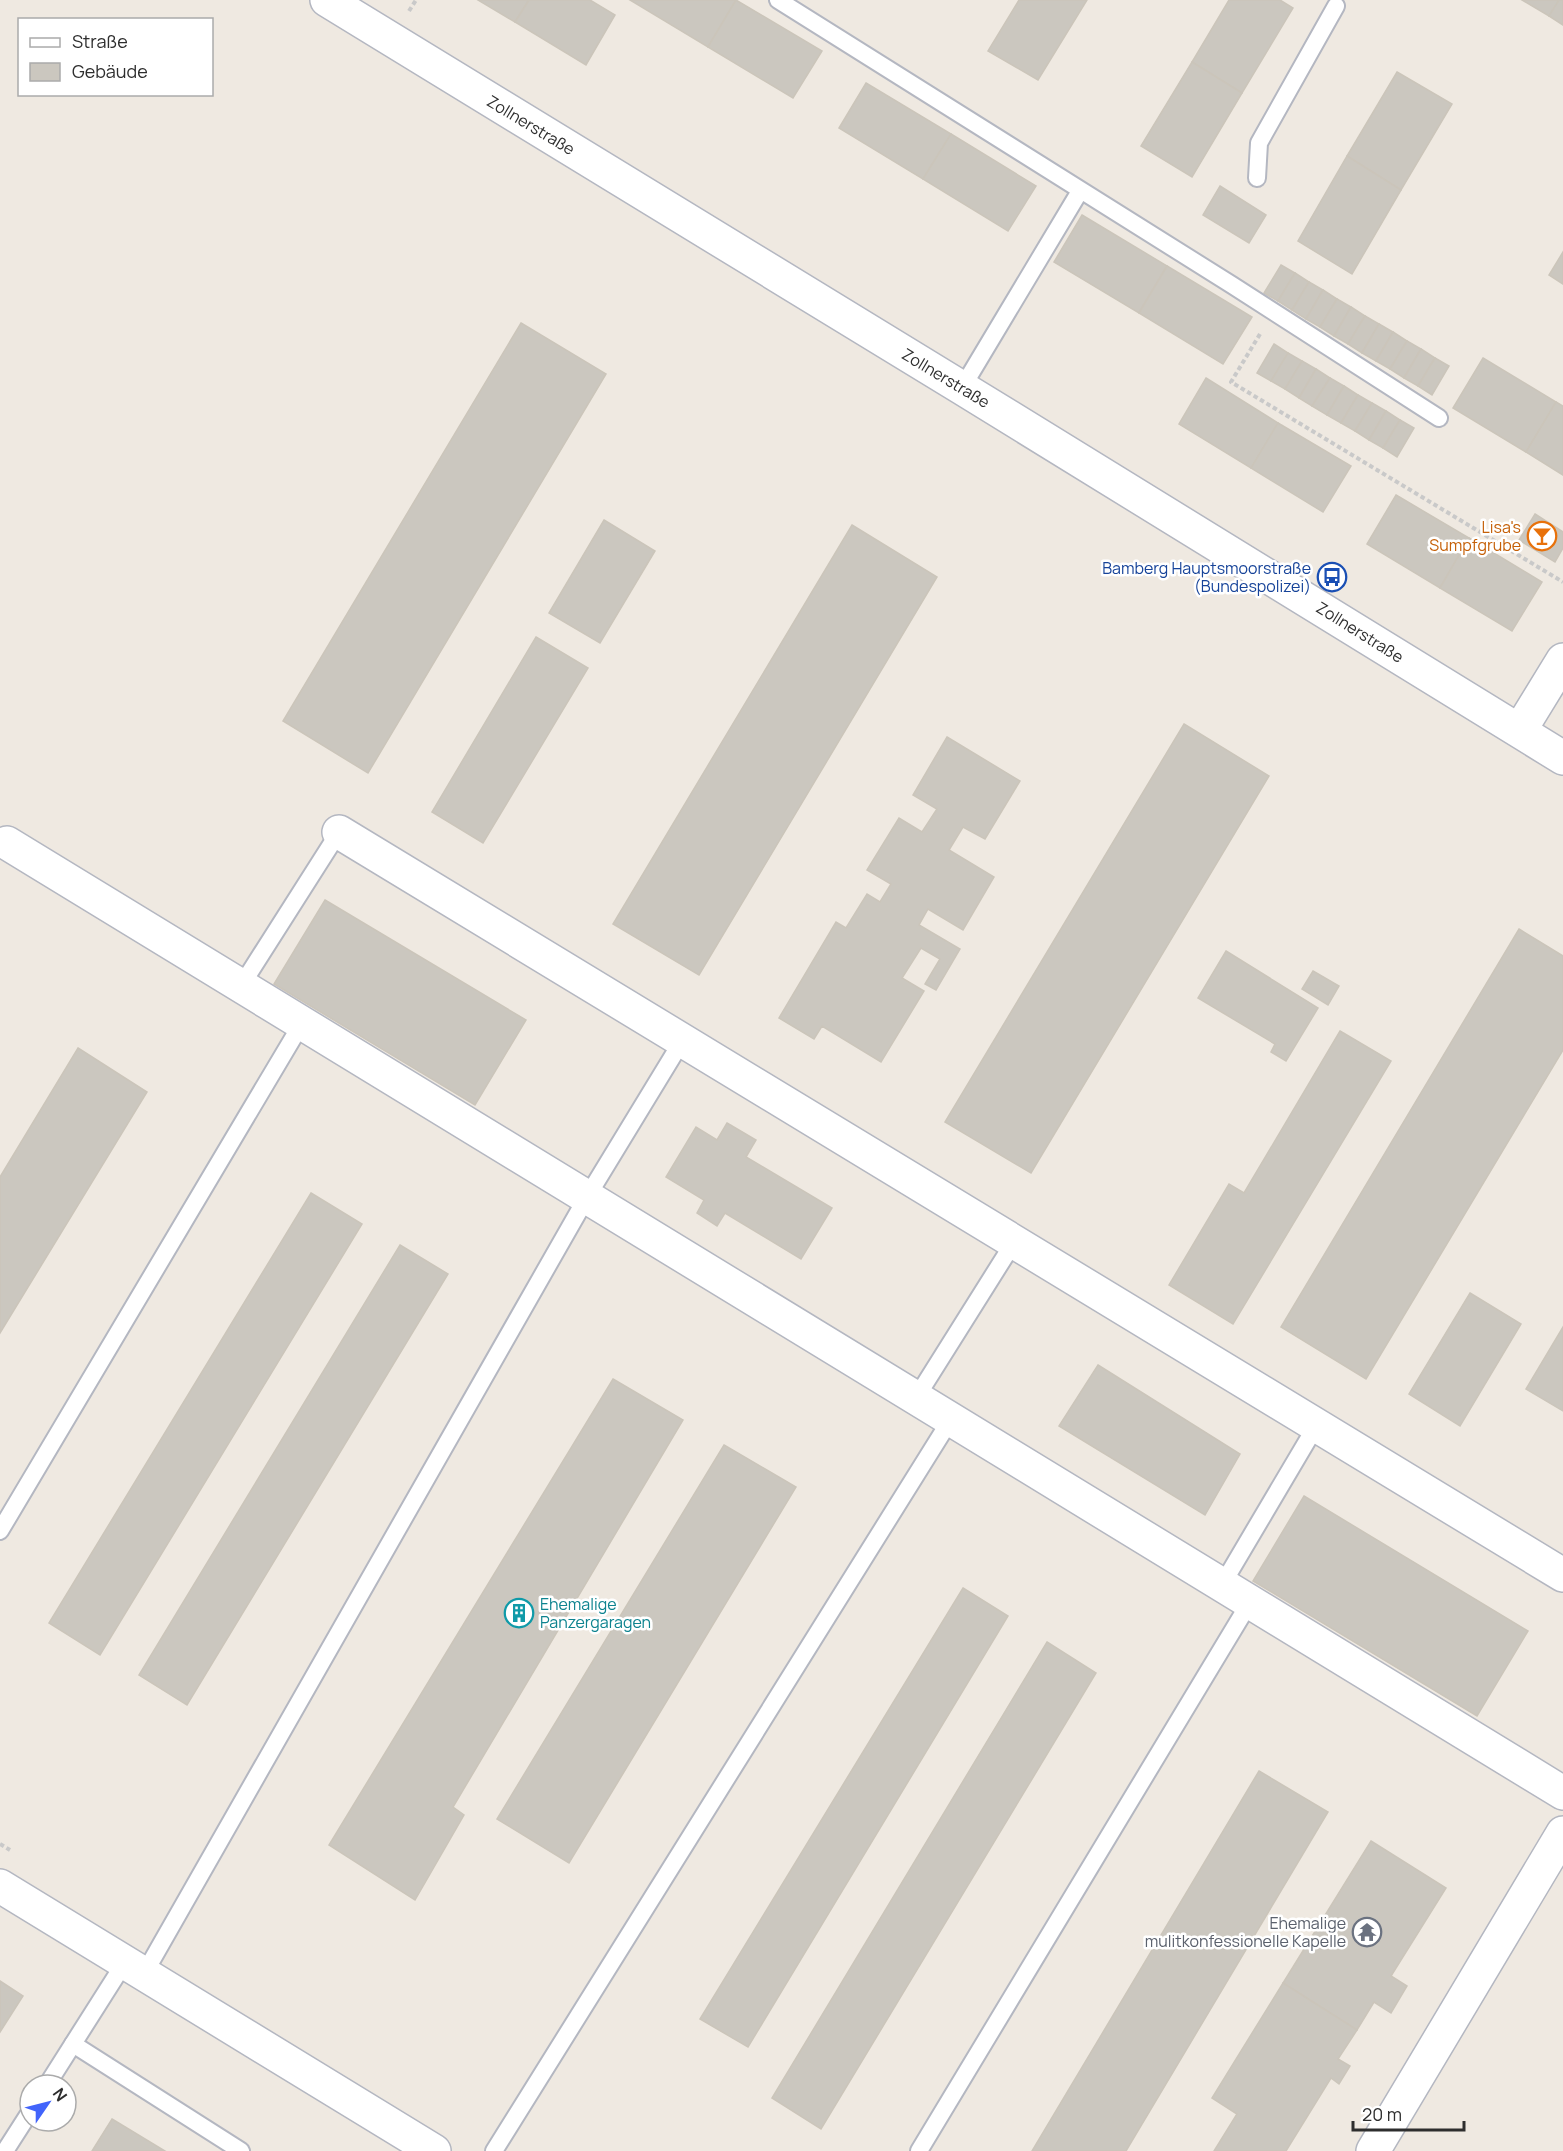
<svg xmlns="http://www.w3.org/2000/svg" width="1563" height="2151" font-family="Manrope,sans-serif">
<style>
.building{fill:#cbc7bf;stroke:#cbc5ba;stroke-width:1.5}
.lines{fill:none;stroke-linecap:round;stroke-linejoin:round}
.lane-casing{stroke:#b4b7c1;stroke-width:20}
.street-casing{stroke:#b4b7c1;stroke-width:36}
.path{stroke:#c9c9c9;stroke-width:4;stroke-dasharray:4.5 3;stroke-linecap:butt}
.lane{stroke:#fff;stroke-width:16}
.street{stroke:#fff;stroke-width:33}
.labels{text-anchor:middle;stroke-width:5;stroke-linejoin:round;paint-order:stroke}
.street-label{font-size:16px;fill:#2e2e2e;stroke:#fff}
.food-label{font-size:16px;fill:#c56008;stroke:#fff;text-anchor:end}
.transit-label{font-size:16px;fill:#164399;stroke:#fff;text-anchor:end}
.culture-label{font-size:16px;fill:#0d838f;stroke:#fff;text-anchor:start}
.worship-label{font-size:16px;fill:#5b616d;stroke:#fff;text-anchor:end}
</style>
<rect width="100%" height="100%" fill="#efe9e1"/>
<g class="building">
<path d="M478 0H529L515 22Z"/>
<path d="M529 0H590L615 15 586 65 515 22Z"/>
<path d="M630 0H736L708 47Z"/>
<path d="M736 0 822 51 793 98 708 47Z"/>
<path d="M1019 0H1087L1038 80 988 51Z"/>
<path d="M1229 0H1280L1293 8 1242 93 1192 62Z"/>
<path d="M1522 0H1559L1549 16Z"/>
<path d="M1559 0H1563V25L1549 16Z"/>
<path d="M1192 62 1242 93 1192 177 1141 146Z"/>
<path d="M1397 72 1452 104 1401 190 1347 156Z"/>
<path d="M866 83 951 134 923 179 839 128Z"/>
<path d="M951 134 1036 186 1008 231 923 179Z"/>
<path d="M1347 156 1401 190 1352 274 1298 241Z"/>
<path d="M1220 186 1266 215 1249 243 1203 215Z"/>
<path d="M1082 215 1167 266 1139 313 1054 262Z"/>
<path d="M1563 252V284L1549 275Z"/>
<path d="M1281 265 1295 273 1278 301 1264 293Z"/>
<path d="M1167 266 1252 317 1223 364 1139 313Z"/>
<path d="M1295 273 1309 282 1292 310 1278 301Z"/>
<path d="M1309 282 1323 290 1306 319 1292 310Z"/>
<path d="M1323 290 1337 299 1320 327 1306 319Z"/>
<path d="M1337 299 1351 307 1334 336 1320 327Z"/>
<path d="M1351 307 1365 316 1348 344 1334 336Z"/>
<path d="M1365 316 1379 324 1362 353 1348 344Z"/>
<path d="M521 323 606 374 368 773 283 721Z"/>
<path d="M1379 324 1393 332 1376 361 1362 353Z"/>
<path d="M1393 332 1407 341 1390 369 1376 361Z"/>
<path d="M1407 341 1421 349 1404 378 1390 369Z"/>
<path d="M1274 344 1288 353 1271 381 1257 373Z"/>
<path d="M1421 349 1435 358 1418 386 1404 378Z"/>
<path d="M1288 353 1302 361 1285 389 1271 381Z"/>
<path d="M1435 358 1449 366 1432 395 1418 386Z"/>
<path d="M1483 358 1556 402 1526 452 1453 408Z"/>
<path d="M1302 361 1316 369 1299 398 1285 389Z"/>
<path d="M1316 369 1330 378 1312 406 1299 398Z"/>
<path d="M1206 378 1278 423 1251 468 1179 424Z"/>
<path d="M1330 378 1344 386 1327 415 1312 406Z"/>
<path d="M1344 386 1358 395 1341 423 1327 415Z"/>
<path d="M1358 395 1372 403 1355 431 1341 423Z"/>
<path d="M1556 402 1563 406V475L1526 452Z"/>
<path d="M1372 403 1386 411 1369 440 1355 431Z"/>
<path d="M1386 411 1400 420 1383 448 1369 440Z"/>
<path d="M1400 420 1414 428 1397 457 1383 448Z"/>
<path d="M1278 423 1351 466 1323 512 1251 468Z"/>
<path d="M1396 495 1469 538 1440 588 1367 544Z"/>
<path d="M1535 514 1563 532V548L1555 562 1519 540Z"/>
<path d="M604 520 655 551 600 643 549 613Z"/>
<path d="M852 525 937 577 699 975 613 924Z"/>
<path d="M1469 538 1542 582 1512 631 1440 588Z"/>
<path d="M536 637 588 668 483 843 432 812Z"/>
<path d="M1184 724 1269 776 1031 1173 945 1122Z"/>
<path d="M947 737 1020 781 985 839 963 827 949 850 994 877 963 930 928 909 919 925 960 949 936 990 925 984 940 959 921 948 902 978 924 991 881 1062 822 1026 814 1039 779 1018 836 922 846 928 867 894 880 902 891 884 867 870 899 818 922 832 937 809 913 795Z"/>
<path d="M325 900 526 1020 475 1105 274 984Z"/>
<path d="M1519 929 1563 956V1050L1366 1379 1281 1327Z"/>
<path d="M1226 951 1318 1008 1286 1061 1271 1052 1275 1044 1198 998Z"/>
<path d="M1313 971 1339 986 1328 1005 1302 989Z"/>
<path d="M1340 1031 1391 1061 1233 1324 1169 1285 1229 1184 1244 1193Z"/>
<path d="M78 1048 147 1092 0 1333V1177Z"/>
<path d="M727 1123 756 1140 746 1157 832 1208 801 1259 725 1213 717 1226 697 1213 704 1200 666 1177 696 1127 717 1140Z"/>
<path d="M311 1193 362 1224 100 1655 49 1623Z"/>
<path d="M400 1245 448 1274 187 1705 139 1675Z"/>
<path d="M1470 1293 1521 1324 1460 1426 1409 1394Z"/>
<path d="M1563 1327V1411L1526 1389Z"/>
<path d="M1098 1365 1240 1454 1205 1515 1059 1426Z"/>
<path d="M613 1379 683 1420 453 1807 464 1815 415 1900 329 1845Z"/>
<path d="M724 1445 796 1487 569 1863 497 1819Z"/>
<path d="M1304 1496 1528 1631 1477 1716 1253 1581Z"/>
<path d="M963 1588 1008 1616 748 2047 700 2019Z"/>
<path d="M1047 1642 1096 1673 821 2129 772 2098Z"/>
<path d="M1259 1771 1328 1812 1126 2151H1032Z"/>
<path d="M1371 1841 1446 1888 1391 1976 1407 1986 1391 2013 1374 2002 1357 2030 1283 1983Z"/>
<path d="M0 1981 23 1996 0 2032Z"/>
<path d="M1283 1983 1357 2030 1338 2059 1350 2066 1339 2084 1331 2078 1286 2151H1214L1237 2114 1212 2098Z"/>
<path d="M112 2119 165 2151H92Z"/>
</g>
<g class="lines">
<g class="lane-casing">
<g id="lane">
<path d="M778 0 1232 285 1439 418"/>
<path d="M1257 178 1259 143 1336 6"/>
<path d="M962 388 1080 191"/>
<path d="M241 986 339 832"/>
<path d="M916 1398 1014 1242"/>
<path d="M0 1531 302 1023"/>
<path d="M1222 1585 1316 1426"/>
<path d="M144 1974 587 1197 682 1041"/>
<path d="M73 2044 241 2151"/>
<path d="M47 2085 125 1962"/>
<path d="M5 2151 30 2112"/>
<path d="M494 2151 951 1419"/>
<path d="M919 2151 1250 1602"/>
</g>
</g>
<g class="street-casing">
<g id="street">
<path d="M327 0 962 388 1563 758"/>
<path d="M1520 730 1563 660"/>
<path d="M339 832 1563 1575"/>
<path d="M7 843 1563 1793"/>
<path d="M0 1886 434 2151"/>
<path d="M1373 2151 1563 1833"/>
</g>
</g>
<g class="path">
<path d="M409 11 416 0"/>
<path d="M1260 334 1231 382 1563 582"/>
<path d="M0 1844 10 1850"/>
</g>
<use href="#lane" class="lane"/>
<use href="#street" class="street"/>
</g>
<defs>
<g id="bar-ring" transform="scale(1.5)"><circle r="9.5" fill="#fff" stroke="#e8710a" stroke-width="1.5"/><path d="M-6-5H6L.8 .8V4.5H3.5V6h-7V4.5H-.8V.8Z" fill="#e8710a"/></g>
<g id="bus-ring" transform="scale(1.5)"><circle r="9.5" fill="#fff" stroke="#1a4fb4" stroke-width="1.5"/><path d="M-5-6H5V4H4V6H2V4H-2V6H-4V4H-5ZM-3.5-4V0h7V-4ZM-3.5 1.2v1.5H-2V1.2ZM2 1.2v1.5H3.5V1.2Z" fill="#1a4fb4"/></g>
<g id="building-ring" transform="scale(1.5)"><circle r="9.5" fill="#fff" stroke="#0f9aa8" stroke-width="1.5"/><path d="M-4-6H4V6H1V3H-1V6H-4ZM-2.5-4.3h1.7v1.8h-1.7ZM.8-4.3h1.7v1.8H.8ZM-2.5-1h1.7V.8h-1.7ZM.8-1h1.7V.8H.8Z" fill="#0f9aa8"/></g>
<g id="temple-ring" transform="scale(1.5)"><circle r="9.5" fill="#fff" stroke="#6b7280" stroke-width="1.5"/><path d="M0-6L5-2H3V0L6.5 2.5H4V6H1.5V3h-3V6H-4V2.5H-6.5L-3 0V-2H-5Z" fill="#6b7280"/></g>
</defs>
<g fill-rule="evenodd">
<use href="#bar-ring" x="1542" y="536"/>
<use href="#bus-ring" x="1332" y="577"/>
<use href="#building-ring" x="519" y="1613"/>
<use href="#temple-ring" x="1367" y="1932"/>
</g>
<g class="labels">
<g class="street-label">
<text transform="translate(531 125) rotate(31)" y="6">Zollnerstraße</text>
<text transform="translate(946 378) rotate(31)" y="6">Zollnerstraße</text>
<text transform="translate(1360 632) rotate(32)" y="6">Zollnerstraße</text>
</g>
<g class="food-label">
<text x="1521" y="533">Lisa's<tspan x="1521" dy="18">Sumpfgrube</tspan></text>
</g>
<g class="transit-label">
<text x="1311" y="574">Bamberg Hauptsmoorstraße<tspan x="1311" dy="18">(Bundespolizei)</tspan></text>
</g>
<g class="culture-label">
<text x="540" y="1610">Ehemalige<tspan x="540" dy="18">Panzergaragen</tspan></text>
</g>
<g class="worship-label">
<text x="1346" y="1929">Ehemalige<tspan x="1346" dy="18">mulitkonfessionelle Kapelle</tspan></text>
</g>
</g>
<rect x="18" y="18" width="195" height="78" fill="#ffffff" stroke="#ababab" stroke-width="1.5"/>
<rect x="30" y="38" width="30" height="9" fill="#ffffff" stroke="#ababab" stroke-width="1.5"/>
<text x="72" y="48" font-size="18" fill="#2e2e2e">Straße</text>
<rect x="30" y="63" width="30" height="18" fill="#cbc7bf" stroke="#ababab" stroke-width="1.5"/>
<text x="72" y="78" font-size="18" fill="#2e2e2e">Gebäude</text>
<g transform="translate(48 2103) rotate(55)"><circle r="28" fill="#ffffff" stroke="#ababab" stroke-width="1.5"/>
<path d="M0-4.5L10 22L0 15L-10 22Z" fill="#4264fb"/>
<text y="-9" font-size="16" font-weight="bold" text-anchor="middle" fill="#2e2e2e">N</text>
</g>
<path d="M1353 2121v9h111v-9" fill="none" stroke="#2e2e2e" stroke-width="3"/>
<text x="1362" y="2121" font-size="18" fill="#2e2e2e" stroke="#ffffff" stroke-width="4.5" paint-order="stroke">20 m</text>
</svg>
